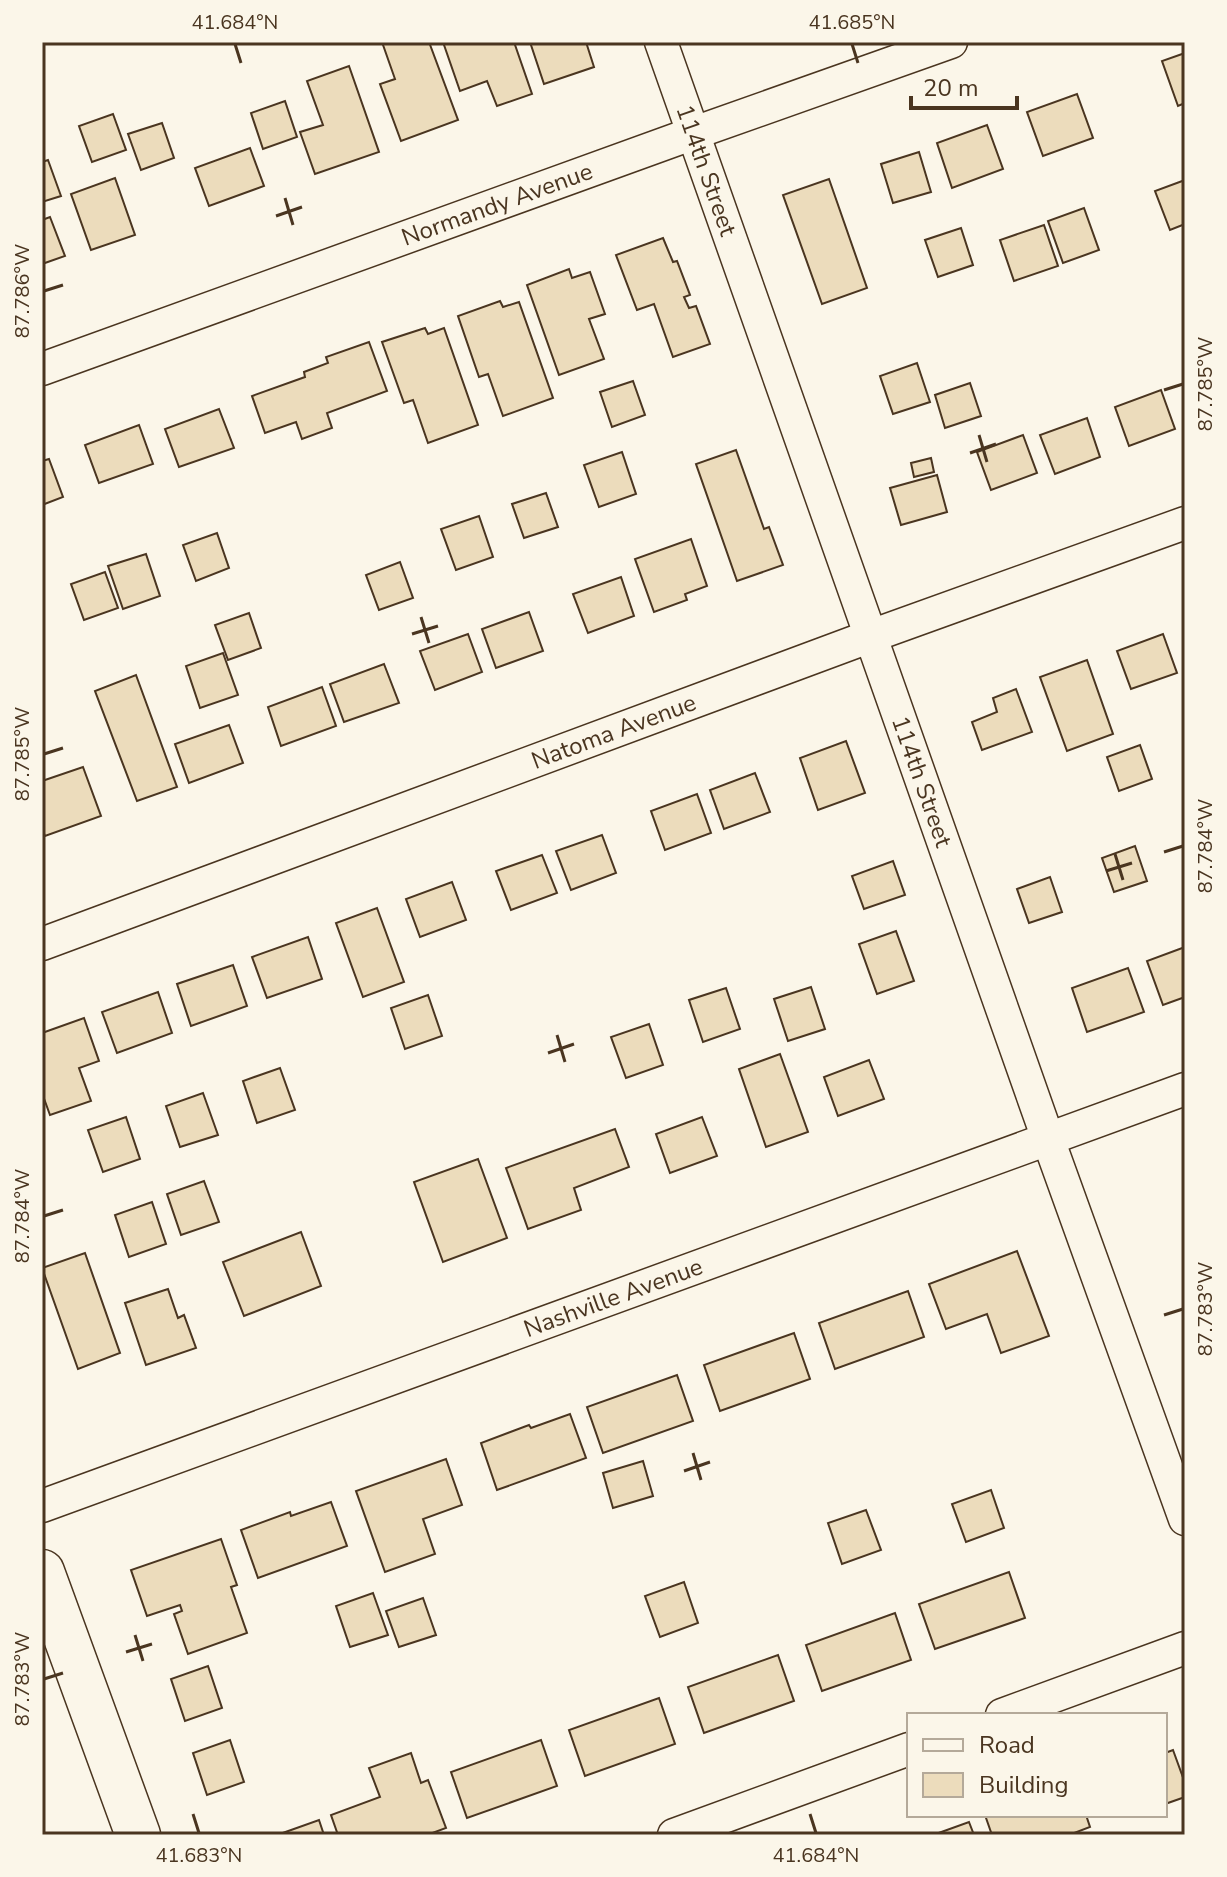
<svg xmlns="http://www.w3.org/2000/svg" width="1227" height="1877" font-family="'Nunito Sans',sans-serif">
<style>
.building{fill:#ecdcbc;stroke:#4a3520;stroke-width:2}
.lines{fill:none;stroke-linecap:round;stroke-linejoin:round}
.street-casing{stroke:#4a3520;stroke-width:35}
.secondary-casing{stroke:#4a3520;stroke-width:47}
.street{stroke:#fbf6e9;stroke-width:32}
.secondary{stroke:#fbf6e9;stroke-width:44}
.ticks{fill:none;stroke:#4a3520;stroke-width:3}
.labels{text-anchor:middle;stroke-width:6;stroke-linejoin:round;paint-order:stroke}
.street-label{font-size:24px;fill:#4a3520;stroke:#fbf6e9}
.neatline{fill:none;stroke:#4a3520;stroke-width:3}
.ticks-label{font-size:20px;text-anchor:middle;fill:#4a3520}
</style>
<rect width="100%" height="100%" fill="#fbf6e9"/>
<g class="building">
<path d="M382 42H429L458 120 401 141 380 84 395 79Z"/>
<path d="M443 42H514L532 94 497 106 487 81 460 91Z"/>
<path d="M530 42H586L594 67 544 84Z"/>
<path d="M1185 53V103L1178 106 1162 61Z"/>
<path d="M349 66 379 152 315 174 300 132 323 125 307 81Z"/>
<path d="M1077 94 1093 138 1043 156 1027 112Z"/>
<path d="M285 101 297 137 263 149 251 113Z"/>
<path d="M113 114 126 150 92 162 79 126Z"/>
<path d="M162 123 174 158 141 170 128 134Z"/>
<path d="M987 125 1003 169 952 188 937 143Z"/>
<path d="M250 148 264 186 209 206 195 168Z"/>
<path d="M919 152 931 192 893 203 881 164Z"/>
<path d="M48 160 61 196 42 202V162Z"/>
<path d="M115 178 135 235 91 250 71 194Z"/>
<path d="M829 179 867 288 822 304 783 195Z"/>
<path d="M1185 180V224L1170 230 1155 191Z"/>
<path d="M1084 208 1099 250 1063 263 1048 221Z"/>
<path d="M50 217 65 256 42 264V220Z"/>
<path d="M1044 225 1058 266 1014 281 1000 240Z"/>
<path d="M961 228 973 265 938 277 925 240Z"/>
<path d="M663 238 673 262 677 261 690 295 684 297 689 308 696 306 710 344 673 357 654 304 637 310 616 255Z"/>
<path d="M569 269 572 278 590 272 605 314 589 319 604 359 559 375 527 285Z"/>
<path d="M500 301 503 307 519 302 553 398 503 416 488 374 479 377 458 316Z"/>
<path d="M425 328 428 334 444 328 478 425 428 443 413 400 404 403 382 342Z"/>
<path d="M369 342 387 391 327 413 332 428 302 439 296 422 265 433 252 396 305 377 304 372 328 363 326 357Z"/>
<path d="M917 363 930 402 893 414 880 376Z"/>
<path d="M633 381 645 415 612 427 600 392Z"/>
<path d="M970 383 981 416 945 428 935 395Z"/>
<path d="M1161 390 1175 429 1129 446 1115 407Z"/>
<path d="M219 409 234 448 179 467 165 429Z"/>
<path d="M1087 418 1100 457 1055 474 1040 435Z"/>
<path d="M139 425 153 464 99 483 85 445Z"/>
<path d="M1023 435 1037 473 991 490 977 452Z"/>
<path d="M736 450 764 529 769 527 783 565 737 581 696 464Z"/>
<path d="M622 452 636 494 599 507 584 465Z"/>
<path d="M931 458 934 472 914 477 911 463Z"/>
<path d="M49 459 63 497 42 505V461Z"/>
<path d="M937 475 947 512 901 525 890 488Z"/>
<path d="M546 493 558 527 524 538 512 504Z"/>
<path d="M479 516 493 557 456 570 441 529Z"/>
<path d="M217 533 229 568 196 581 183 545Z"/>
<path d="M691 539 707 586 685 594 687 600 654 612 635 559Z"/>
<path d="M146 554 160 596 123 609 108 566Z"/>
<path d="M400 562 413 598 379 610 366 575Z"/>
<path d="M105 572 118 608 84 620 71 584Z"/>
<path d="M621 577 634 616 588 633 573 594Z"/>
<path d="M529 612 543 651 496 668 482 629Z"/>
<path d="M249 613 261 648 228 660 215 625Z"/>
<path d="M468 634 482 672 435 690 420 651Z"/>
<path d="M1163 634 1177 673 1131 689 1117 651Z"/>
<path d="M223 653 238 695 200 708 186 666Z"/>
<path d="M1087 660 1113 734 1067 751 1040 677Z"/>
<path d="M384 664 399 703 344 722 330 684Z"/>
<path d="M136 675 177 787 137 801 95 691Z"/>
<path d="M322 687 336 726 281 746 268 707Z"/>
<path d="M1016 689 1032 732 982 750 972 722 997 712 993 698Z"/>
<path d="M229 725 243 763 189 783 175 744Z"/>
<path d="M846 741 865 793 818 810 800 758Z"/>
<path d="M1140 745 1152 779 1119 791 1107 757Z"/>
<path d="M83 767 101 816 45 836 42 828V781Z"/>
<path d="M755 773 770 812 724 829 710 790Z"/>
<path d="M697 794 711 833 665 850 651 811Z"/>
<path d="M602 835 616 873 571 890 556 851Z"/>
<path d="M1135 846 1147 881 1114 892 1102 858Z"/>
<path d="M542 855 557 893 511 910 496 871Z"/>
<path d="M893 861 905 895 864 909 852 876Z"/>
<path d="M1050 877 1062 912 1029 923 1017 889Z"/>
<path d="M452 882 466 920 420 937 406 899Z"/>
<path d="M377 908 404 982 363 997 336 923Z"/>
<path d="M896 931 914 981 877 994 859 944Z"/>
<path d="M308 937 322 979 267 998 252 957Z"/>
<path d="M1185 947V997L1163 1005 1147 961Z"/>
<path d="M233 965 247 1006 191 1026 177 984Z"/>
<path d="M1128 968 1144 1012 1087 1032 1072 988Z"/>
<path d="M811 987 825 1029 788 1041 774 999Z"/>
<path d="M726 988 740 1029 703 1042 689 1000Z"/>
<path d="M158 992 172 1033 117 1053 102 1012Z"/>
<path d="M428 995 442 1036 405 1049 391 1008Z"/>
<path d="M84 1018 99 1061 79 1068 91 1101 50 1115 42 1093V1033Z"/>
<path d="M649 1024 663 1065 626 1078 611 1037Z"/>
<path d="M780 1054 808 1132 766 1147 739 1069Z"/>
<path d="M869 1060 884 1099 838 1116 824 1077Z"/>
<path d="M280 1068 295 1110 257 1123 243 1081Z"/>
<path d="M203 1093 218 1135 180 1147 166 1106Z"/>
<path d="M126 1117 140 1159 103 1172 88 1130Z"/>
<path d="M702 1117 717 1156 670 1173 656 1134Z"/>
<path d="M615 1129 629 1167 574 1188 581 1210 528 1229 506 1168Z"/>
<path d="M478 1159 507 1238 443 1262 414 1182Z"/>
<path d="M204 1181 219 1222 181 1235 167 1194Z"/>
<path d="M152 1202 166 1244 129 1257 115 1215Z"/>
<path d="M301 1232 321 1286 244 1316 223 1262Z"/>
<path d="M1017 1251 1049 1336 1001 1353 987 1314 946 1329 929 1284Z"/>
<path d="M85 1253 120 1353 78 1369 42 1268Z"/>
<path d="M168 1289 178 1318 184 1315 196 1348 146 1365 125 1303Z"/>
<path d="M908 1291 924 1337 835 1369 819 1323Z"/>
<path d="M794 1333 810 1379 720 1411 704 1365Z"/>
<path d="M677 1375 693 1421 603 1453 587 1407Z"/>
<path d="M570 1414 586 1458 497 1490 481 1443 529 1425 531 1428Z"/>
<path d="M446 1459 462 1505 423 1519 435 1554 385 1572 356 1491Z"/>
<path d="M643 1461 653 1496 613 1508 603 1473Z"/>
<path d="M991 1490 1004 1528 966 1542 952 1504Z"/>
<path d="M331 1502 347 1546 258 1578 241 1530 290 1512 291 1516Z"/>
<path d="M866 1510 881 1550 842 1564 828 1523Z"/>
<path d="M221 1539 237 1585 231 1587 247 1633 188 1654 174 1614 182 1611 180 1605 147 1616 131 1570Z"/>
<path d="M1009 1572 1025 1618 935 1649 919 1604Z"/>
<path d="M684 1582 698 1623 660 1637 645 1596Z"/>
<path d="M373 1593 388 1635 350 1647 336 1606Z"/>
<path d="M423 1598 436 1635 399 1647 386 1611Z"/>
<path d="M895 1613 911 1660 822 1691 806 1645Z"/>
<path d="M778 1655 794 1701 704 1733 688 1687Z"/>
<path d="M208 1666 222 1708 185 1721 171 1679Z"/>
<path d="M659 1698 675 1744 585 1776 569 1730Z"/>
<path d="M230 1740 244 1782 207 1795 193 1753Z"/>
<path d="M541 1740 557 1786 467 1818 451 1772Z"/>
<path d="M1173 1750 1185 1783V1797L1165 1804V1753Z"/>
<path d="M411 1753 421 1783 428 1780 446 1828 427 1835H338L331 1815 380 1797 369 1768Z"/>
<path d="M985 1815H1086L1090 1827 1069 1835H992Z"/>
<path d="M319 1820 324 1835H277Z"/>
<path d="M969 1822 974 1835H933Z"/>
</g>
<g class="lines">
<g class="street-casing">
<g id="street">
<path id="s1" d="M661 42 1048 1139 1185 1519"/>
<path id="s2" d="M42 369 694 133 951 42"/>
<path id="s3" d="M42 944 871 636 1185 523"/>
<path id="s4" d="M42 1506 1185 1089"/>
<path d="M1002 1715 1185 1648"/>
<path d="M674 1835 909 1749"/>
</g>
</g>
<g class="secondary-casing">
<path id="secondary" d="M42 1572 138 1835"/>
</g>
<use href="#street" class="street"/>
<use href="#secondary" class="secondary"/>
</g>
<path class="ticks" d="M235 44 241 63M852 44 858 63M285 198 293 225M276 216 302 207M44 291 63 285M1164 390 1183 384M979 435 987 462M970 453 996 444M421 617 429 643M412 634 438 626M44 754 63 748M1164 852 1183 846M1115 854 1123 880M1106 871 1132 863M557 1035 565 1062M548 1053 574 1044M44 1216 63 1210M1164 1315 1183 1309M693 1453 701 1480M684 1471 710 1462M135 1635 143 1661M126 1652 152 1644M44 1679 63 1673M193 1814 199 1833M810 1814 816 1833"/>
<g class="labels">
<g class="street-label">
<text dy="8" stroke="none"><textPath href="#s1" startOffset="136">114th Street</textPath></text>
<text dy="8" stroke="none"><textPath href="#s2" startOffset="484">Normandy Avenue</textPath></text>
<text dy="8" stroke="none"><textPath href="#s3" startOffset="610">Natoma Avenue</textPath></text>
<text dy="8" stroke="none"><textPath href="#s1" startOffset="784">114th Street</textPath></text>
<text dy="8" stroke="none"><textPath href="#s4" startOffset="608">Nashville Avenue</textPath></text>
</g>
</g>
<rect width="1227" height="1877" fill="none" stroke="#fbf6e9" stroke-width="88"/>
<rect x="907" y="1713" width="260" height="104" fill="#fbf6e9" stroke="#b4a999" stroke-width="2"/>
<rect x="923" y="1739" width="40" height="12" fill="#fbf6e9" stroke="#b4a999" stroke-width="2"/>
<text x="979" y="1753" font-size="24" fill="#4a3520">Road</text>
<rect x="923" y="1773" width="40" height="24" fill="#ecdcbc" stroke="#b4a999" stroke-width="2"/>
<text x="979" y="1793" font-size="24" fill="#4a3520">Building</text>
<path d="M911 96v12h106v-12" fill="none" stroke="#4a3520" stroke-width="4"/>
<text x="923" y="96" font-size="24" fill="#4a3520" stroke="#fbf6e9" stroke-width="6" paint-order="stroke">20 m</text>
<rect x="44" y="44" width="1139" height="1789" class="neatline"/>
<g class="ticks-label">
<text x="235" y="29">41.684°N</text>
<text x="852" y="29">41.685°N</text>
<text transform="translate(22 291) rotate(-90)" y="7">87.786°W</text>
<text transform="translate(1205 384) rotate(-90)" y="7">87.785°W</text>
<text transform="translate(22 754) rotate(-90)" y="7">87.785°W</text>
<text transform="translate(1205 846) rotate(-90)" y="7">87.784°W</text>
<text transform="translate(22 1216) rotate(-90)" y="7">87.784°W</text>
<text transform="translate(1205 1309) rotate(-90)" y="7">87.783°W</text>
<text transform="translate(22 1679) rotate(-90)" y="7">87.783°W</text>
<text x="199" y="1862">41.683°N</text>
<text x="816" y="1862">41.684°N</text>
</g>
</svg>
